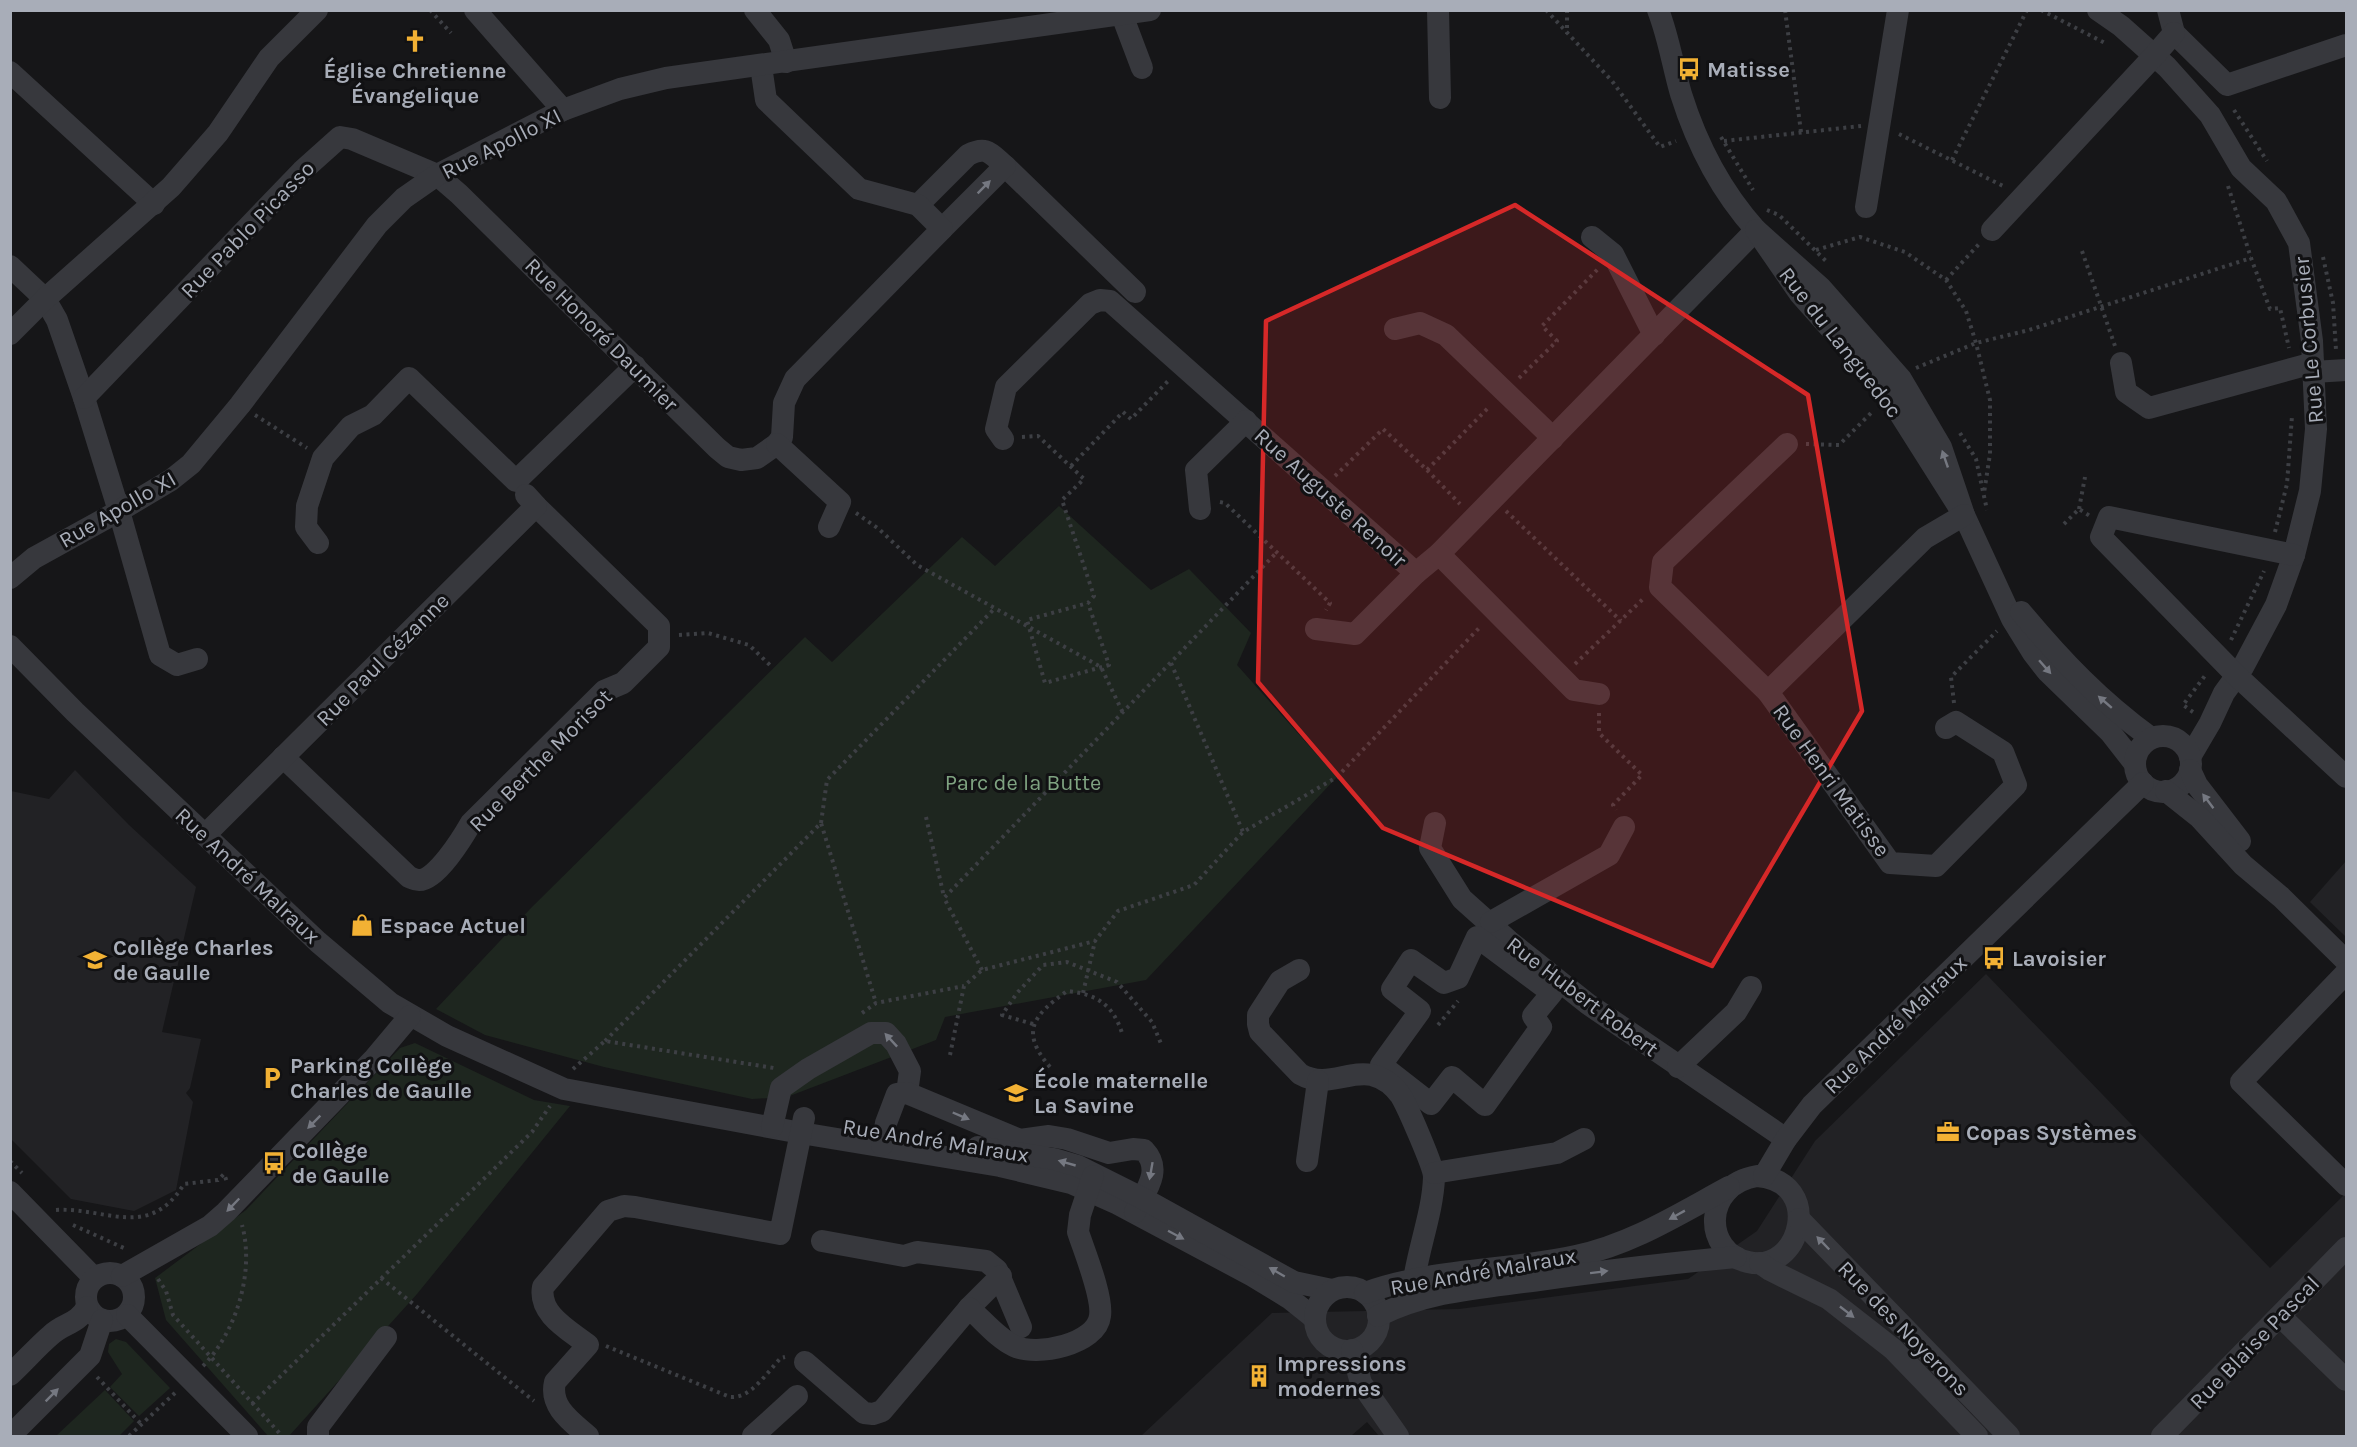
<svg xmlns="http://www.w3.org/2000/svg" width="2357" height="1447" font-family="Karla,sans-serif">
<style>
.built{fill:#222225}
.green{fill:#1e261f}
.lines{fill:none;stroke-linecap:round;stroke-linejoin:round}
.path{stroke:#3d3f44;stroke-width:4;stroke-dasharray:3 4.5;stroke-linecap:butt}
.minor{stroke:#37383d;stroke-width:22}
.oneway{fill:#757881}
.marked{fill:#d62828;fill-opacity:0.2;stroke:#d62828;stroke-width:4.5;stroke-linejoin:round}
.labels{text-anchor:middle;stroke-width:6;stroke-linejoin:round;paint-order:stroke}
.poi-label{font-size:22px;font-weight:bold;fill:#a8adb8;stroke:#111113;text-anchor:start}
.street-label{font-size:22px;fill:#a8adb8;stroke:#111113}
.park-label{font-size:22px;fill:#7fa381;stroke:#111113}
</style>
<rect width="100%" height="100%" fill="#161618"/>
<g class="built">
<path d="M75 770 129 825 196 887 162 1032 201 1039 190 1088 186 1093 193 1102 176 1190 134 1211 71 1199 11 1139V791L49 799Z"/>
<path d="M2346 861V937L2310 902Z"/>
<path d="M1986 974 2270 1268 2346 1193V1436H1379L1367 1422 1351 1436H1141L1272 1313 1459 1309 1688 1279 1757 1231 1815 1141Z"/>
</g>
<g class="green">
<path d="M1059 506 1151 590 1189 569 1251 633 1237 665 1337 777 1146 980 945 1017 936 1040 787 1097 752 1099 604 1067 485 1035 436 1009 531 908 805 637 832 662 962 537 995 566Z"/>
<path d="M415 1043 534 1100 570 1106 417 1294 289 1436H268L166 1320 155 1278 246 1210 400 1048Z"/>
<path d="M116 1339 126 1342 170 1388 139 1416 110 1387 122 1374 108 1352 109 1344Z"/>
<path d="M105 1390 134 1421 119 1436H56Z"/>
</g>
<g class="lines">
<g class="path">
<path d="M430 10 451 33"/>
<path d="M1546 10 1612 81 1660 147 1676 141"/>
<path d="M1567 10V34"/>
<path d="M1785 10 1801 132"/>
<path d="M2041 10 2105 43"/>
<path d="M2234 110 2267 161"/>
<path d="M1899 134 2005 187"/>
<path d="M1721 137 1753 190"/>
<path d="M1724 141 1861 126"/>
<path d="M1952 160 2027 10"/>
<path d="M2228 186 2251 258 2270 309 2280 308 2289 348"/>
<path d="M1767 210 1779 215 1827 262"/>
<path d="M1816 250 1860 237 1905 252 1946 280 1966 311 1976 343 1990 400V454L1984 493"/>
<path d="M2082 251 2115 346"/>
<path d="M2323 257 2333 303 2336 350"/>
<path d="M1946 280 1979 244"/>
<path d="M1916 368 1976 343 2029 330 2251 258"/>
<path d="M1519 378 1557 341 1542 326 1598 269"/>
<path d="M255 415 307 448"/>
<path d="M1960 433 1976 459 1987 510"/>
<path d="M1022 437 1038 436 1084 479 1062 500 1094 596 1088 603 1027 620 1045 683 1109 665 1088 603"/>
<path d="M1806 444 1839 445 1874 410"/>
<path d="M1071 466 1123 412 1131 419 1170 379"/>
<path d="M1427 470 1460 504"/>
<path d="M1335 476 1383 429 1427 470 1490 406"/>
<path d="M1220 502 1225 503 1330 603 1326 610"/>
<path d="M2079 509 2085 477"/>
<path d="M1506 511 1621 621"/>
<path d="M856 513 879 529 917 565 1101 667 1123 713"/>
<path d="M2064 524 2079 509 2090 516"/>
<path d="M2275 532 2287 484 2292 416"/>
<path d="M679 635 708 633 749 645 773 668"/>
<path d="M2231 640 2264 571"/>
<path d="M1171 663 1243 832"/>
<path d="M1575 664 1643 599"/>
<path d="M1954 703 1951 677 1997 631"/>
<path d="M2193 712 2183 705 2207 673"/>
<path d="M1599 713V733L1642 775 1613 805 1616 810"/>
<path d="M926 817 944 897"/>
<path d="M821 823 827 780 995 608"/>
<path d="M982 970 944 898 1277 552"/>
<path d="M1083 993 1095 941"/>
<path d="M862 1013 876 1003 964 986"/>
<path d="M1033 1024 1002 1015 1017 993 1043 965 1067 962 1117 982 1152 1022 1162 1046"/>
<path d="M1438 1025 1458 1001"/>
<path d="M605 1041 821 823 876 1003"/>
<path d="M950 1055 964 986 982 970 1095 941 1118 911 1194 885 1243 832 1337 777 1481 626"/>
<path d="M1050 1067C1019 1031 1034 1015 1067 991 1097 994 1113 1005 1122 1033"/>
<path d="M573 1069 605 1041 774 1068"/>
<path d="M10 1161 22 1173"/>
<path d="M56 1210C106 1207 149 1241 184 1184L218 1180 224 1174 227 1182"/>
<path d="M73 1225 126 1249"/>
<path d="M381 1278 534 1401"/>
<path d="M158 1279 166 1291 173 1315 282 1436"/>
<path d="M606 1346 730 1397C751 1399 767 1372 781 1358L785 1357"/>
<path d="M203 1366C236 1332 255 1272 242 1225"/>
<path d="M97 1377 142 1425"/>
<path d="M252 1404 532 1132 550 1106"/>
<path d="M129 1436 176 1392"/>
</g>
<g class="minor">
<path d="M475 10 563 110"/>
<path d="M755 10 779 40 786 62"/>
<path d="M1438 10 1440 98"/>
<path d="M2098 10 2121 26 2167 67 2210 115 2241 168 2276 201 2299 243 2312 341 2316 429 2310 491 2294 555 2276 605 2243 667 2224 693 2210 723 2190 757"/>
<path d="M2168 10 2174 33"/>
<path d="M1122 15 1142 68"/>
<path d="M2174 33 2227 85 2346 45"/>
<path d="M10 72 154 204"/>
<path d="M1005 166 1135 292"/>
<path d="M918 205 968 155C987 145 991 154 1005 166L942 229"/>
<path d="M1866 207 1898 10"/>
<path d="M1992 230 2154 56 2174 33"/>
<path d="M1592 237 1613 254 1654 335"/>
<path d="M10 266 45 299 57 320 84 398 119 511 160 655 177 665 197 659"/>
<path d="M1395 329 1420 323 1446 335 1553 438"/>
<path d="M10 334 45 299 171 187 218 133 269 58 317 10"/>
<path d="M2121 363 2126 392 2149 408 2313 363"/>
<path d="M2313 372 2346 370"/>
<path d="M84 398 302 171 340 137 352 139 437 175 459 194 717 448 728 457 741 460 757 458 777 444 782 437 784 403 795 379 942 229 918 205 859 189 766 100 761 66"/>
<path d="M1003 439 996 429 1006 387 1090 304 1100 300 1110 301 1416 573 1439 554 1756 230C1720 190 1697 145 1681 94 1673 67 1669 38 1658 10"/>
<path d="M777 444 840 502 829 527"/>
<path d="M1200 509 1196 470 1246 421"/>
<path d="M1964 515 1885 390 1800 294 1756 230 1821 288 1901 379 1941 447 1964 515 2012 619 2033 653 2047 671 2110 732 2135 764"/>
<path d="M318 543 306 527 307 506 323 458 351 426 373 415 409 378 516 481 635 366"/>
<path d="M1439 554 1574 690 1599 694"/>
<path d="M2294 555 2109 517 2101 537 2236 675 2346 777"/>
<path d="M10 578 34 558 119 511 171 480 191 464 240 405 377 225 404 198 437 175 563 110 620 89 666 78 1150 10"/>
<path d="M2021 612C2062 661 2099 700 2151 738"/>
<path d="M1316 629 1355 634 1416 573"/>
<path d="M10 646 75 712 318 942 390 1003 447 1036 564 1089 801 1133 1000 1166 1071 1183 1118 1204 1253 1276 1289 1298 1314 1318"/>
<path d="M1768 692 1660 587 1663 562 1787 444"/>
<path d="M1946 728 1956 722 2003 752 2016 785 1936 866 1890 863 1768 692 1925 538 1964 515"/>
<circle cx="2163" cy="764" r="28"/>
<path d="M283 757 409 877C412 878 415 880 419 880 436 881 463 837 471 823L604 691 623 683 659 647V626L536 506"/>
<path d="M2190 770 2197 785 2240 841"/>
<path d="M2166 791 2200 818 2243 865 2281 897 2346 961"/>
<path d="M1435 823 1430 848 1462 899 1509 941 1588 1004 1786 1139"/>
<path d="M205 835 536 506 526 495"/>
<path d="M1491 922 1609 855 1624 827"/>
<path d="M1477 937 1552 993 1533 1016 1541 1027 1485 1105 1452 1077 1431 1104 1381 1065 1420 1011 1392 989 1411 960 1444 983 1458 978Z"/>
<path d="M1299 970 1280 981 1258 1015V1024L1260 1032 1300 1074C1326 1089 1348 1070 1372 1075 1384 1078 1394 1086 1401 1096 1407 1106 1434 1167 1434 1177 1433 1211 1419 1246 1414 1280"/>
<path d="M2346 973 2241 1082 2346 1185"/>
<path d="M1678 1067 1736 1012 1751 987"/>
<path d="M772 1127 781 1088 808 1069 871 1033H886L896 1044 910 1071 907 1093"/>
<path d="M882 1145 886 1123 897 1094 907 1093 1020 1140 1049 1136 1067 1139 1109 1153 1133 1149 1144 1150C1163 1170 1146 1190 1135 1212"/>
<path d="M978 1147 1054 1159 1078 1166 1142 1198 1294 1282 1332 1290"/>
<path d="M1307 1161 1318 1081"/>
<path d="M1434 1173 1557 1153 1584 1139"/>
<path d="M1757 1176C1825 1181 1801 1275 1748 1262 1703 1252 1702 1185 1757 1176Z"/>
<path d="M1764 1176 1786 1139 1812 1105 2143 783"/>
<path d="M10 1192 94 1278"/>
<path d="M1799 1219 2009 1436"/>
<path d="M822 1241 904 1256 917 1252 986 1261 997 1270 1021 1327"/>
<path d="M1760 1263 1770 1270 1829 1299 1893 1349 1977 1436"/>
<circle cx="110" cy="1297" r="24"/>
<path d="M122 1276 210 1226 226 1212 373 1060 410 1016"/>
<circle cx="1347" cy="1319" r="32"/>
<path d="M1365 1293C1430 1269 1508 1271 1576 1256 1632 1244 1679 1214 1729 1187"/>
<path d="M969 1308 1001 1276"/>
<path d="M127 1315 247 1436"/>
<path d="M1378 1316C1430 1290 1482 1288 1539 1280 1604 1271 1670 1263 1736 1257"/>
<path d="M2280 1316 2346 1380"/>
<path d="M1352 1350 1361 1383 1398 1436"/>
<path d="M805 1362 864 1413 873 1414 882 1411 969 1308C983 1320 997 1338 1014 1346 1037 1357 1097 1344 1100 1316 1103 1297 1085 1253 1078 1232L1080 1215 1093 1176"/>
<path d="M10 1375C24 1362 37 1347 51 1335 65 1322 77 1325 87 1307"/>
<path d="M10 1436 90 1356 102 1320"/>
<path d="M318 1436V1427L386 1337"/>
<path d="M588 1436C572 1422 549 1407 555 1382L588 1345C569 1330 538 1314 543 1287L608 1211 624 1206 635 1207 780 1234 804 1118"/>
<path d="M753 1436 797 1396"/>
<path d="M2162 1436 2346 1248"/>
</g>
</g>
<defs><path id="oneway-solid" d="M-6-.8H1V-3.2L6.5 0L1 3.2V.8H-6Z" transform="scale(1.5)"/></defs>
<g class="oneway">
<use href="#oneway-solid" transform="translate(984 187) rotate(-45)"/>
<use href="#oneway-solid" transform="translate(1945 459) rotate(-109)"/>
<use href="#oneway-solid" transform="translate(2045 667) rotate(49)"/>
<use href="#oneway-solid" transform="translate(2105 702) rotate(-139)"/>
<use href="#oneway-solid" transform="translate(2208 801) rotate(-127)"/>
<use href="#oneway-solid" transform="translate(891 1040) rotate(-133)"/>
<use href="#oneway-solid" transform="translate(961 1116) rotate(23)"/>
<use href="#oneway-solid" transform="translate(314 1122) rotate(135)"/>
<use href="#oneway-solid" transform="translate(1067 1163) rotate(-164)"/>
<use href="#oneway-solid" transform="translate(1151 1171) rotate(100)"/>
<use href="#oneway-solid" transform="translate(233 1205) rotate(134)"/>
<use href="#oneway-solid" transform="translate(1677 1215) rotate(151)"/>
<use href="#oneway-solid" transform="translate(1176 1235) rotate(28)"/>
<use href="#oneway-solid" transform="translate(1823 1243) rotate(-134)"/>
<use href="#oneway-solid" transform="translate(1277 1272) rotate(-150)"/>
<use href="#oneway-solid" transform="translate(1599 1272) rotate(-7)"/>
<use href="#oneway-solid" transform="translate(1847 1312) rotate(38)"/>
<use href="#oneway-solid" transform="translate(52 1395) rotate(-45)"/>
</g>
<path class="marked" d="M1515 205 1808 395 1862 711 1712 966 1383 828 1258 682 1266 321Z"/>
<defs>
<g id="church-bare" transform="scale(1.8)"><path d="M-1.2-6h2.4v3.5h3.3v2.4h-3.3V6h-2.4V-.1h-3.3v-2.4h3.3Z" fill="#f2b134" stroke="#111113" stroke-width="2.5" paint-order="stroke"/></g>
<g id="bus-bare" transform="scale(1.8)"><path d="M-5-6H5V4H4V6H2V4H-2V6H-4V4H-5ZM-3.5-4V0h7V-4ZM-3.5 1.2v1.5H-2V1.2ZM2 1.2v1.5H3.5V1.2Z" fill="#f2b134" stroke="#111113" stroke-width="2.5" paint-order="stroke"/></g>
<g id="shop-bare" transform="scale(1.8)"><path d="M-5-2.5h2.3a2.7 3.5 0 0 1 5.4 0H5L5.5 6h-11ZM-1.5-2.5h3a1.5 2.3 0 0 0-3 0Z" fill="#f2b134" stroke="#111113" stroke-width="2.5" paint-order="stroke"/></g>
<g id="school-bare" transform="scale(1.8)"><path d="M0-5L7-2L0 1L-7-2ZM-4 1L0 2.5L4 1V4Q0 6-4 4Z" fill="#f2b134" stroke="#111113" stroke-width="2.5" paint-order="stroke"/></g>
<g id="parking-bare" transform="scale(1.8)"><path d="M-3.5-5.5H1a3.5 3.5 0 0 1 0 7H-1V5.5H-3.5ZM-1-3.4V-.6H.8a1.4 1.4 0 0 0 0-2.8Z" fill="#f2b134" stroke="#111113" stroke-width="2.5" paint-order="stroke"/></g>
<g id="office-bare" transform="scale(1.8)"><path d="M-6-3h4V-5.5h4V-3h4V5H-6ZM-1-4.5V-3h2v-1.5ZM-6 0V1H6V0Z" fill="#f2b134" stroke="#111113" stroke-width="2.5" paint-order="stroke"/></g>
<g id="building-bare" transform="scale(1.8)"><path d="M-4-6H4V6H1V3H-1V6H-4ZM-2.5-4.3h1.7v1.8h-1.7ZM.8-4.3h1.7v1.8H.8ZM-2.5-1h1.7V.8h-1.7ZM.8-1h1.7V.8H.8Z" fill="#f2b134" stroke="#111113" stroke-width="2.5" paint-order="stroke"/></g>
</defs>
<g fill-rule="evenodd">
<use href="#church-bare" x="415" y="41"/>
<use href="#bus-bare" x="1689" y="69"/>
<use href="#shop-bare" x="362" y="925"/>
<use href="#bus-bare" x="1994" y="958"/>
<use href="#school-bare" x="95" y="960"/>
<use href="#parking-bare" x="272" y="1078"/>
<use href="#school-bare" x="1016" y="1093"/>
<use href="#office-bare" x="1948" y="1132"/>
<use href="#bus-bare" x="274" y="1163"/>
<use href="#building-bare" x="1259" y="1376"/>
</g>
<g class="labels">
<g class="poi-label">
<text x="1707" y="77">Matisse</text>
<text x="415" y="78" text-anchor="middle">Église Chretienne<tspan x="415" dy="25">Évangelique</tspan></text>
<text x="380" y="933">Espace Actuel</text>
<text x="113" y="955">Collège Charles<tspan x="113" dy="25">de Gaulle</tspan></text>
<text x="2012" y="966">Lavoisier</text>
<text x="290" y="1073">Parking Collège<tspan x="290" dy="25">Charles de Gaulle</tspan></text>
<text x="1034" y="1088">École maternelle<tspan x="1034" dy="25">La Savine</tspan></text>
<text x="1966" y="1140">Copas Systèmes</text>
<text x="292" y="1158">Collège<tspan x="292" dy="25">de Gaulle</tspan></text>
<text x="1277" y="1371">Impressions<tspan x="1277" dy="25">modernes</tspan></text>
</g>
<g class="street-label">
<text transform="translate(501 143) rotate(-27)" y="8">Rue Apollo XI</text>
<text transform="translate(247 229) rotate(-46)" y="8">Rue Pablo Picasso</text>
<text transform="translate(602 334) rotate(45)" y="8">Rue Honoré Daumier</text>
<text transform="translate(2308 340) rotate(-95)" y="8">Rue Le Corbusier</text>
<text transform="translate(1841 342) rotate(52)" y="8">Rue du Languedoc</text>
<text transform="translate(1331 497) rotate(42)" y="8">Rue Auguste Renoir</text>
<text transform="translate(117 509) rotate(-30)" y="8">Rue Apollo XI</text>
<text transform="translate(382 659) rotate(-45)" y="8">Rue Paul Cézanne</text>
<text transform="translate(540 760) rotate(-45)" y="8">Rue Berthe Morisot</text>
<text transform="translate(1832 780) rotate(54)" y="8">Rue Henri Matisse</text>
<text transform="translate(248 875) rotate(43)" y="8">Rue André Malraux</text>
<text transform="translate(1583 996) rotate(37)" y="8">Rue Hubert Robert</text>
<text transform="translate(1895 1024) rotate(-44)" y="8">Rue André Malraux</text>
<text transform="translate(936 1140) rotate(9)" y="8">Rue André Malraux</text>
<text transform="translate(1483 1271) rotate(-10)" y="8">Rue André Malraux</text>
<text transform="translate(1904 1328) rotate(46)" y="8">Rue des Noyerons</text>
<text transform="translate(2254 1342) rotate(-46)" y="8">Rue Blaise Pascal</text>
</g>
<g class="park-label">
<text x="1023" y="790">Parc de la Butte</text>
</g>
</g>
<rect width="2357" height="1447" fill="none" stroke="#a8adb8" stroke-width="24"/>
</svg>
